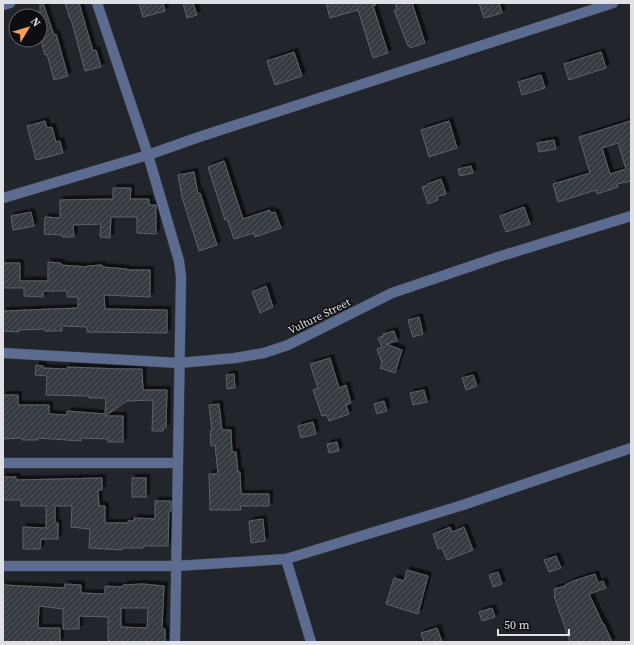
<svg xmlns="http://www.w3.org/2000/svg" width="634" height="645" font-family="'Source Serif 4',serif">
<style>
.building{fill:url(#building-hatch);stroke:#5f6269;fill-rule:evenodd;filter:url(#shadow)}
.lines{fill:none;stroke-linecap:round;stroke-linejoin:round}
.minor-casing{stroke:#404349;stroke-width:11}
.minor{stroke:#5c6c91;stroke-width:10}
.labels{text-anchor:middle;stroke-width:3;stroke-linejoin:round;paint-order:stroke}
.street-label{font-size:11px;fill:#dfe1e6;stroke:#0d0e11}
</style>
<defs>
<pattern id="building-hatch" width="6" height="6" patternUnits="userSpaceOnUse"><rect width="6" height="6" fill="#363a40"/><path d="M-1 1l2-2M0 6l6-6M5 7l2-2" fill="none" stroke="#53565c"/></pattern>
<filter id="shadow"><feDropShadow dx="3.5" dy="-3.5" stdDeviation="0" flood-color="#0009"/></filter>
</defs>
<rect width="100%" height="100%" fill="#22252b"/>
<g class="building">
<path d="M40 3H43L54 35 56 34 68 76 54 80 47 54 45 55 40 37Z"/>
<path d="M65 3H79L93 51 96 50 101 67 85 71 71 19H70Z"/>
<path d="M139 3H163L165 11 143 17Z"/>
<path d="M183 3H193L197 15 187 18Z"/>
<path d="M326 3H375L376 5 373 6 388 53 373 58 358 10 330 18Z"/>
<path d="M395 3H412L425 43 410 48 409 45 408 46 394 10 397 9Z"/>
<path d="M479 3H499L502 13 484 18Z"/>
<path d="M294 52 302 76 275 85 267 61Z"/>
<path d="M601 52 606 68 569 80 564 64Z"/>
<path d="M541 75 545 88 522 95 518 82Z"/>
<path d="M45 121 47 128 52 127 56 142 60 141 63 153 36 160 27 126Z"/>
<path d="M449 121 457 148 429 157 421 130Z"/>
<path d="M630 121 631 126V181L617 184 618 187 597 194 596 190 558 202 553 184 590 173 579 137ZM618 143 626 169 610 174 602 148Z"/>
<path d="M554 140 556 149 539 152 537 143Z"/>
<path d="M224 161 243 219 270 210 271 213 275 212 281 228 255 237 254 233 234 239 227 219 225 220 208 167Z"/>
<path d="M471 166 473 173 460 176 458 169Z"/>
<path d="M194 172 198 194 200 193 217 245 199 251 182 197 178 175Z"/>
<path d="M441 179 446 194 437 197 438 200 428 204 422 187 428 185 427 184Z"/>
<path d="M113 188H131L130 199H149V205H156V234L137 233V217H111L110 238 100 237 101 224 73 225 74 237H62V235L44 234 45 217 60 218V200L113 199Z"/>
<path d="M524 207 530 224 506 232 500 216Z"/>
<path d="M31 212 34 226 13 230 11 216Z"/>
<path d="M48 262 61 263V265L87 267V266L102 265V267L127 269V270H150V297L104 295 105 309 167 310V333L87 332V327L62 326V331H45V329L19 330V332L3 331V311L78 308V297H67V291H43V297L24 296V288H3V263H20V281H48Z"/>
<path d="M266 286 273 307 260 313 252 292Z"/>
<path d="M419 317 423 334 413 337 408 320Z"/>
<path d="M394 331 397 341 386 344 402 350 395 373 380 368 382 363 377 349 382 347 378 338 383 336V334Z"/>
<path d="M330 358 339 388 346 385 351 403 346 405 349 414 329 421 327 415 322 416 313 390 318 388 310 364Z"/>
<path d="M36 365 43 366V368L67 369V367L120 369H142L143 390H167L166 428H163V431H152L153 400 127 401 105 416H123V442H108V439L81 438V441L38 438V440H22V438L3 439V395H18V405H49V414L67 415V411L105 414 106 398H89V396L46 395 47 376 35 375Z"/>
<path d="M234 374 235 388 227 389 226 375Z"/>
<path d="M473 375 477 386 466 390 462 378Z"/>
<path d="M424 390 427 402 413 405 410 393Z"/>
<path d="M384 401 387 411 377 414 374 404Z"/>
<path d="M219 404 222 430H231L232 452H236L238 472H240L241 494H269V506H240L241 510H210L209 474H218L215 445 211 446 210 431H212L209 405Z"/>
<path d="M313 422 316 434 301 438 298 426Z"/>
<path d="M337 442 339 451 329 453 327 444Z"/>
<path d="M3 477H16V480L102 478V490H98L99 506H105V523H128V521H134V518L155 519V501H171V511L169 512 168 546H143V548H122V550L89 548 90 529 71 527 72 506H55V523H58V539H41L40 549H23V527L46 528V506H21V500H3Z"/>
<rect x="132" y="478" width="14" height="19"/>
<path d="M263 519 265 541 251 543 249 521Z"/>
<path d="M450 527 452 532 464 527 473 550 447 560 442 548 438 549 433 534Z"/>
<path d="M556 556 561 568 549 572 544 560Z"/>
<path d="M407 570 428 576 418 614 386 604 394 578 404 581Z"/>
<path d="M498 572 502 584 493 587 489 575Z"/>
<path d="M595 574 598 583 603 581 606 588 589 594 603 624H604L612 642H570L554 596H555L554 589 565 586V585L573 581Z"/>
<path d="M65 584 81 585V593L105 594V586L123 587V585L143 584 164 586 162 629H165V642H108V617L79 616V629H63V609L39 606 38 628H60V642H3V585L64 588ZM121 608H148L147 628 121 627Z"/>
<path d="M492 608 495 617 482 621 479 612Z"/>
<path d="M437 628 442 642H424L421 633Z"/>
</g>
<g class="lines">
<g class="minor-casing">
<g id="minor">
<path d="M97 3 148 155 179 261 181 277 175 642"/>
<path d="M3 5 10 3"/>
<path d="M3 198 148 155 199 137 613 3"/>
<path d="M3 353 179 363 235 358 264 353 288 345 392 293 498 257 631 216"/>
<path d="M3 463H178"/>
<path d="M286 559 311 642"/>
<path d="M3 566H176L286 559 463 505 631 448"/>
</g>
</g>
<use href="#minor" class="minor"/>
</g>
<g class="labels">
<g class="street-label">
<text transform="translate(319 316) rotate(-26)" y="4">Vulture Street</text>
</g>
</g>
<rect width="634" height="645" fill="none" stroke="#dfe1e6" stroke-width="8"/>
<g transform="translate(28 28) rotate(52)"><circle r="19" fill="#0d0e11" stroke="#616266"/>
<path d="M0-3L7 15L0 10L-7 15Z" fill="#fe9c57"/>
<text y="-6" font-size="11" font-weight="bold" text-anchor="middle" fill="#dfe1e6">N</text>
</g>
<path d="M498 629v6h71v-6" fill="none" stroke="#dfe1e6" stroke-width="2"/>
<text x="504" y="629" font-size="12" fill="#dfe1e6" stroke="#0d0e11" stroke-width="3" paint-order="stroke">50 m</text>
</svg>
